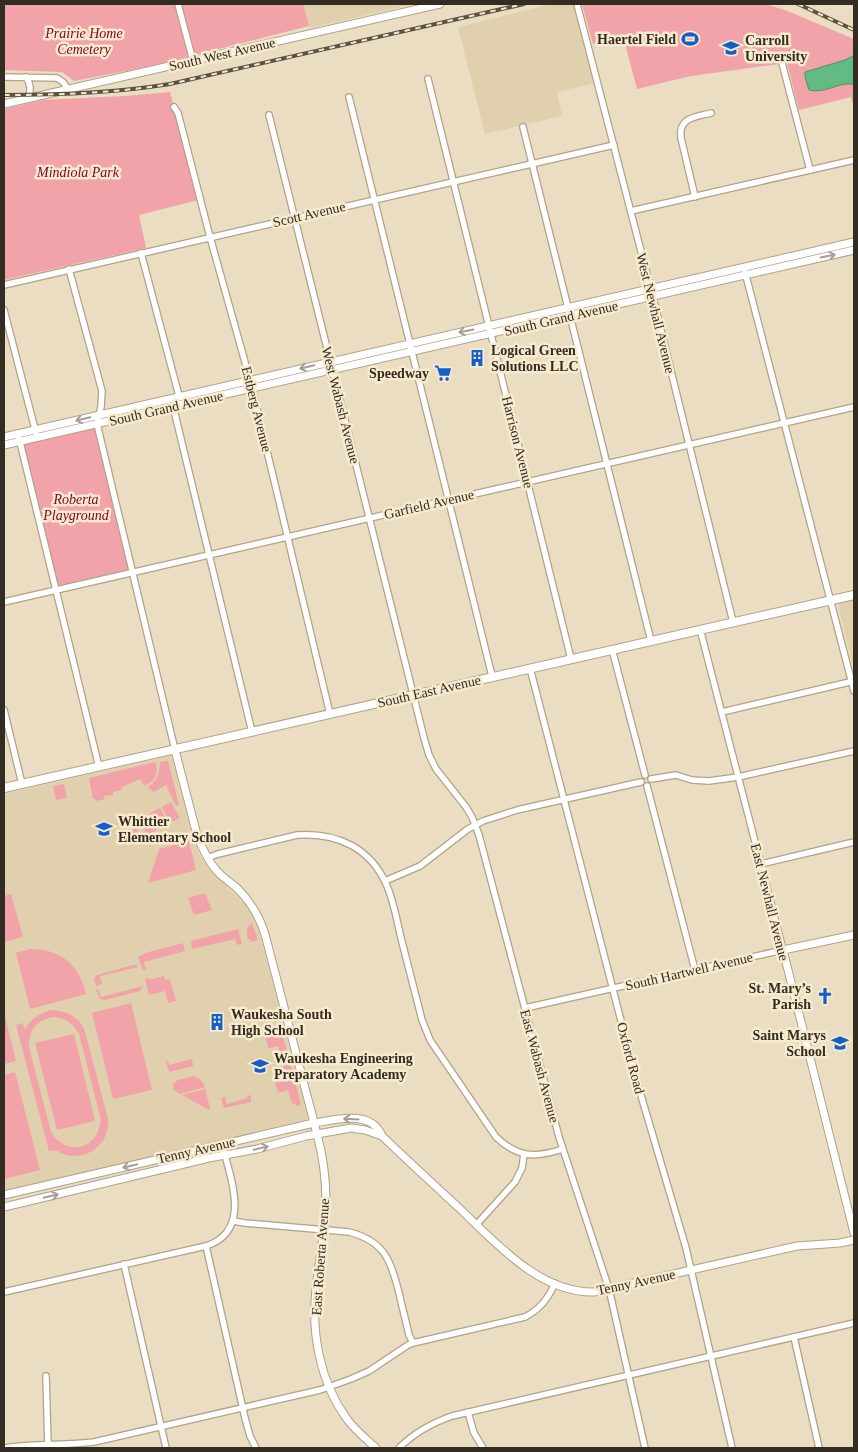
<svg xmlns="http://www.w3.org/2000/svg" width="858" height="1452" font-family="'Times New Roman',serif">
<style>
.built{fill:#e1d0ad}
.green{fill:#f1a3a9;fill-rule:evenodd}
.water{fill:#62bb82;stroke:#549065}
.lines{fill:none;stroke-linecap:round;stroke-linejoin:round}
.minor-casing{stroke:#afa288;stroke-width:8}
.tertiary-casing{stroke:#afa288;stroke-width:9}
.secondary-casing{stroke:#afa288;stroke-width:10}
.minor{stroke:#fff;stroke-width:5.5}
.tertiary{stroke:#fff;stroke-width:7}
.secondary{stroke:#fff;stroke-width:8}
.rail-casing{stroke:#5a5244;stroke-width:4}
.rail{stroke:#f8eace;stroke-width:2;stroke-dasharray:5.5;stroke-linecap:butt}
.oneway{stroke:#a3a09c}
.labels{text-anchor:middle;stroke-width:5;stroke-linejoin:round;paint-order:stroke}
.park-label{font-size:14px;font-style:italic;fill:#810629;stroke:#f8eace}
.poi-label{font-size:14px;font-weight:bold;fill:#322c22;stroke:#f8eace;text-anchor:start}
.street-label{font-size:14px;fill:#322c22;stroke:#f8eace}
</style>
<rect width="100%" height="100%" fill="#eaddc1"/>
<g class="built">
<path d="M303 4H415L309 28Z"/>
<path d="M552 4H574L595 83 557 92 562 116 485 134 458 27Z"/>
<path d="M854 598V671L838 605 840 602Z"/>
<path d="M168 756H170L173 760 190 828 199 854 209 869 244 903 250 910 258 927 307 1114V1120L4 1191V794Z"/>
</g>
<g class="green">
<path d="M4 4H303L309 26 151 66 74 81 62 72 4 70Z"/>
<path d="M582 4H765L785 10 854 39V108L851 97 799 110 787 63 691 76 637 89 623 36 593 44Z"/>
<path d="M170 92 198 200 139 215 146 248 4 280V109L43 100 125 96Z"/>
<path d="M97 424 133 572 56 590 20 442Z"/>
<path d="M168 761 179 805 176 806 166 785 154 792 149 789 148 787C158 781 159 772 160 762Z"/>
<path d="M155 762C160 772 154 784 144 785L140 779 122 787V790L113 792V795L104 796 105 799 96 801 95 799H93L89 778Z"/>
<path d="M64 784 67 798 56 800 53 786Z"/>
<path d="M171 802 180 818 170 823 162 807Z"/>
<path d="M160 808 169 824 159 829 150 813Z"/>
<path d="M148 814 157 830 147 835 139 819Z"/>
<path d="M136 828 142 839 137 841 123 840V834Z"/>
<path d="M189 841 196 870 148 883 159 849Z"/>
<path d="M205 893 212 910 194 915 188 898Z"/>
<path d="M11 894 23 937 4 942V896Z"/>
<path d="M252 923 258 940 251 942 250 939H248C246 932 246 927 252 923Z"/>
<path d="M238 929 242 944H239L237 946 235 939 192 949 191 941Z"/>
<path d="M183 943 185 951 144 962 146 970H143L138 957 145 953Z"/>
<path d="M30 949C60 949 79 964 86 994L30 1009 16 953Z"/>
<path d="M133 965H137L138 967 100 976 102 984 96 986 94 978 97 975Z"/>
<path d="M164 976 165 980 170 979 176 1001 168 1003 165 991 149 995 145 979 149 978V980Z"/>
<path d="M143 986 140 991 105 1000 100 999 96 990 98 989 101 997Z"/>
<path d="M131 1003 152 1090 113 1099 92 1013Z"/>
<path d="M50 1010C66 1011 76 1015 84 1028L108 1119C110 1142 90 1160 67 1155 59 1153 58 1149 49 1151L16 1025 23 1023 25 1030C30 1019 39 1014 50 1010ZM54 1017C67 1019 73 1023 79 1034L100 1116C103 1148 67 1159 51 1132L29 1047C29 1028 37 1020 54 1017Z"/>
<path d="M4 1012 16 1061 4 1064Z"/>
<path d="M280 1026 292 1070H286L284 1069 278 1046 268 1048 264 1030Z"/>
<path d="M74 1034 95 1121 57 1130 35 1043Z"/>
<path d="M192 1059 193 1066 170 1072 168 1069 166 1061H168L169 1065Z"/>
<path d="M15 1072 40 1170 4 1179V1075Z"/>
<path d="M194 1076 201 1080 205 1087 179 1094 174 1090 173 1084 178 1080Z"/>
<path d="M294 1077 301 1105 297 1106 294 1103 292 1104 288 1090 278 1093 275 1083Z"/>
<path d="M205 1089 210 1108 209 1110 182 1095Z"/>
<path d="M251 1095V1102L224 1108 221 1098 225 1097 227 1104 247 1098V1096Z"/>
</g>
<path class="water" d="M853 56 854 57V84C837 82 826 94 809 90L805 77V72L845 60Z"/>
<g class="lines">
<g class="minor-casing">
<g id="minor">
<path d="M178 4 193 61"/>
<path d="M577 4 649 282 733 622"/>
<path d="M782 63 810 170"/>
<path d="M4 77 57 78 63 82 68 89"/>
<path d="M26 77C31 85 31 90 28 99"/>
<path d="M428 79 571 659"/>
<path d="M349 97 492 676"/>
<path d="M174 107 178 113 210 237 250 380 330 714"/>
<path d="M269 115 424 738 429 755 436 769 466 807 472 817 479 835 559 1137 609 1289 645 1448"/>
<path d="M523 127 651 641"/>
<path d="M695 197 681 138C678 117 696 117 711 113"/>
<path d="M631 211 854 160"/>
<path d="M141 253 179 396 173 406 252 732"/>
<path d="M69 269 102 391 101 407 97 424 175 750"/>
<path d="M745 272 854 691"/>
<path d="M4 285 614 145"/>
<path d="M4 310 36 433"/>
<path d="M19 438 99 767"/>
<path d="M4 602 854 407"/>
<path d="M612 649 645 775"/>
<path d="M530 668 635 1075 686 1248 732 1448"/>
<path d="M4 710 22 784"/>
<path d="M722 712 854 681"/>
<path d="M651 779 676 775 692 780 709 781 738 777 854 751"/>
<path d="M647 786 695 970"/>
<path d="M207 858 218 854 297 835C337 832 371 848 387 886 394 902 397 921 401 938 408 965 415 993 422 1020L430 1040 496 1137C518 1158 535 1158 563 1149"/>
<path d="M761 864 854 842"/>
<path d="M385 881 420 866 468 829 483 821 517 810 641 782"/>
<path d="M525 1008 783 950 700 629"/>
<path d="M233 1221 245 1223 349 1232C384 1241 391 1260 399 1293 402 1307 406 1321 409 1335L413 1343"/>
<path d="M476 1225 515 1182 522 1168 524 1154"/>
<path d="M206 1246 245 1418 250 1436 256 1448"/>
<path d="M124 1264 166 1448"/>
<path d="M4 1292 206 1246C253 1231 230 1177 222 1144"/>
<path d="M794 1337 819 1448"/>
<path d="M46 1376 48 1445"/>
<path d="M468 1412 474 1433 483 1448"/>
<path d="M5 1448C35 1443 64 1446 94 1442L320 1390 351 1379 369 1371 408 1345 413 1343 525 1317C540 1309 548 1299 555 1283"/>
<path d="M399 1448C414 1433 432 1423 452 1416L854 1323"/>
</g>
</g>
<g class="tertiary-casing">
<g id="tertiary">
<path d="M4 104 440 4"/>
<path d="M4 437 854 242"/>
<path d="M4 445 854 250"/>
<path d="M175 750 197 835C202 848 207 859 216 870 222 877 230 882 237 888 251 902 261 919 266 938L317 1134C323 1156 326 1179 326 1202 325 1231 319 1260 316 1289 311 1333 320 1382 347 1419 355 1430 366 1439 376 1448"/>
<path d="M854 935 783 950 854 1233"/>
<path d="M4 1195 314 1123C335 1120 371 1109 382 1136 407 1160 432 1183 458 1207 495 1242 539 1293 594 1292L797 1246 840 1243 854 1240"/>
<path d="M4 1207 209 1158 257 1149 306 1136 351 1128 365 1130 382 1136"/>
</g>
</g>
<g class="secondary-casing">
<path id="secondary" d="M4 788 854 595"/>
</g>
<use href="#minor" class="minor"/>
<use href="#tertiary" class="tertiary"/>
<use href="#secondary" class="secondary"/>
<g class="rail-casing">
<g id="rail">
<path d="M798 4 854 30"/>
<path d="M4 95C61 95 114 93 170 84L524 4"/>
</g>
</g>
<use href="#rail" class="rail"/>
</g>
<defs><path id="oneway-shaft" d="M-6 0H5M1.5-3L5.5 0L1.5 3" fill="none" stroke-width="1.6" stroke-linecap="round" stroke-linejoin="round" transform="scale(1.25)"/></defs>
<g class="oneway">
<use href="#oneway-shaft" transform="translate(828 256) rotate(-12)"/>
<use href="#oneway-shaft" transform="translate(466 331) rotate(168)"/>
<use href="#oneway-shaft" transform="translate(307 367) rotate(167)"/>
<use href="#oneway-shaft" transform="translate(83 419) rotate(167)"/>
<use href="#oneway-shaft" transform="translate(351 1119) rotate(-177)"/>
<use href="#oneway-shaft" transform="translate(261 1148) rotate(-14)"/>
<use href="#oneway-shaft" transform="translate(130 1166) rotate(167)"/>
<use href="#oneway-shaft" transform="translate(51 1196) rotate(-13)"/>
</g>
<defs>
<g id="stadium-bare" transform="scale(1.35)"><path d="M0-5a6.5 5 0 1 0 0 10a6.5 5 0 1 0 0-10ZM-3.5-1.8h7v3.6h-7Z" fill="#135fc9" stroke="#f8eace" stroke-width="2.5" paint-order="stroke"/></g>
<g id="university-bare" transform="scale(1.35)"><path d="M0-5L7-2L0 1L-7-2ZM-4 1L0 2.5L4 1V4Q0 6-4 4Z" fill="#135fc9" stroke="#f8eace" stroke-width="2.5" paint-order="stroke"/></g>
<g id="building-bare" transform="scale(1.35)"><path d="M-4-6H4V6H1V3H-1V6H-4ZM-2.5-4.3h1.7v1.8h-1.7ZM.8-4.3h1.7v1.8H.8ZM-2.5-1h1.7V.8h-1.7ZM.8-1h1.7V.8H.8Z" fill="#135fc9" stroke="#f8eace" stroke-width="2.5" paint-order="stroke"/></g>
<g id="supermarket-bare" transform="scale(1.35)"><path d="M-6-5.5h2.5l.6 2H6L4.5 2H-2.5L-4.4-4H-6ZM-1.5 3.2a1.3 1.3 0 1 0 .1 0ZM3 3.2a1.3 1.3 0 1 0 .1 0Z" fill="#135fc9" stroke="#f8eace" stroke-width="2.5" paint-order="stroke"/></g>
<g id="school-bare" transform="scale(1.35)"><path d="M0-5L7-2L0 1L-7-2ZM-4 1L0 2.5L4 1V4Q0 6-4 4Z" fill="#135fc9" stroke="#f8eace" stroke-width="2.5" paint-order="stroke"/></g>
<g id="church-bare" transform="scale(1.35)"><path d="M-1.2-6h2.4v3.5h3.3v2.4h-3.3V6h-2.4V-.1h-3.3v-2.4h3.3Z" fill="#135fc9" stroke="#f8eace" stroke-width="2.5" paint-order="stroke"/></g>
</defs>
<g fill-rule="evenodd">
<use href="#stadium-bare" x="690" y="39"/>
<use href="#university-bare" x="731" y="48"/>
<use href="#building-bare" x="477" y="358"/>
<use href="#supermarket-bare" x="443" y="373"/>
<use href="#school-bare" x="104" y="829"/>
<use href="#church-bare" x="825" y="996"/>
<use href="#building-bare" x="217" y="1022"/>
<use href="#school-bare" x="840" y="1043"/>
<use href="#school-bare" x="260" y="1066"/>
</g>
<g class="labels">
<g class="park-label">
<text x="84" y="38">Prairie Home<tspan x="84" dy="16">Cemetery</tspan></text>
<text x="78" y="177">Mindiola Park</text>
<text x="76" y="504">Roberta<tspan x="76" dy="16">Playground</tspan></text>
</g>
<g class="poi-label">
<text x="676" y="44" text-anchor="end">Haertel Field</text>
<text x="745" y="45">Carroll<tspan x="745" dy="16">University</tspan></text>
<text x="491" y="355">Logical Green<tspan x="491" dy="16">Solutions LLC</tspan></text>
<text x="429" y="378" text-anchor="end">Speedway</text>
<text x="118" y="826">Whittier<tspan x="118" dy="16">Elementary School</tspan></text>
<text x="811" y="993" text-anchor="end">St. Mary’s<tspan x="811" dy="16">Parish</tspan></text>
<text x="231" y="1019">Waukesha South<tspan x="231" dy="16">High School</tspan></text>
<text x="826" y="1040" text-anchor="end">Saint Marys<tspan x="826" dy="16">School</tspan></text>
<text x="274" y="1063">Waukesha Engineering<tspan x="274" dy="16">Preparatory Academy</tspan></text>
</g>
<g class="street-label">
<text transform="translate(222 54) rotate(-13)" y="5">South West Avenue</text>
<text transform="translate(309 214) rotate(-13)" y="5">Scott Avenue</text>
<text transform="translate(656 313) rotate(76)" y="5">West Newhall Avenue</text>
<text transform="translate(561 318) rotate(-13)" y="5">South Grand Avenue</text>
<text transform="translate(341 405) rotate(76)" y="5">West Wabash Avenue</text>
<text transform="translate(166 408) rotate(-13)" y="5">South Grand Avenue</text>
<text transform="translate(257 409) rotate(76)" y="5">Estberg Avenue</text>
<text transform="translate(518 442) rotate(76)" y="5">Harrison Avenue</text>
<text transform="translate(429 504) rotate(-13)" y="5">Garfield Avenue</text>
<text transform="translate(429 691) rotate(-13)" y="5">South East Avenue</text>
<text transform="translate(770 902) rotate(76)" y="5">East Newhall Avenue</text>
<text transform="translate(689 971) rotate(-13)" y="5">South Hartwell Avenue</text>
<text transform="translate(631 1058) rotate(75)" y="5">Oxford Road</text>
<text transform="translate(540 1066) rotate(75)" y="5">East Wabash Avenue</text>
<text transform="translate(196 1150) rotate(-13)" y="5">Tenny Avenue</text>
<text transform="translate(320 1257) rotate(-86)" y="5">East Roberta Avenue</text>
<text transform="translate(636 1282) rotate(-12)" y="5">Tenny Avenue</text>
</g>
</g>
<rect width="858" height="1452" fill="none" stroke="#322c22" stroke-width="10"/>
</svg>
